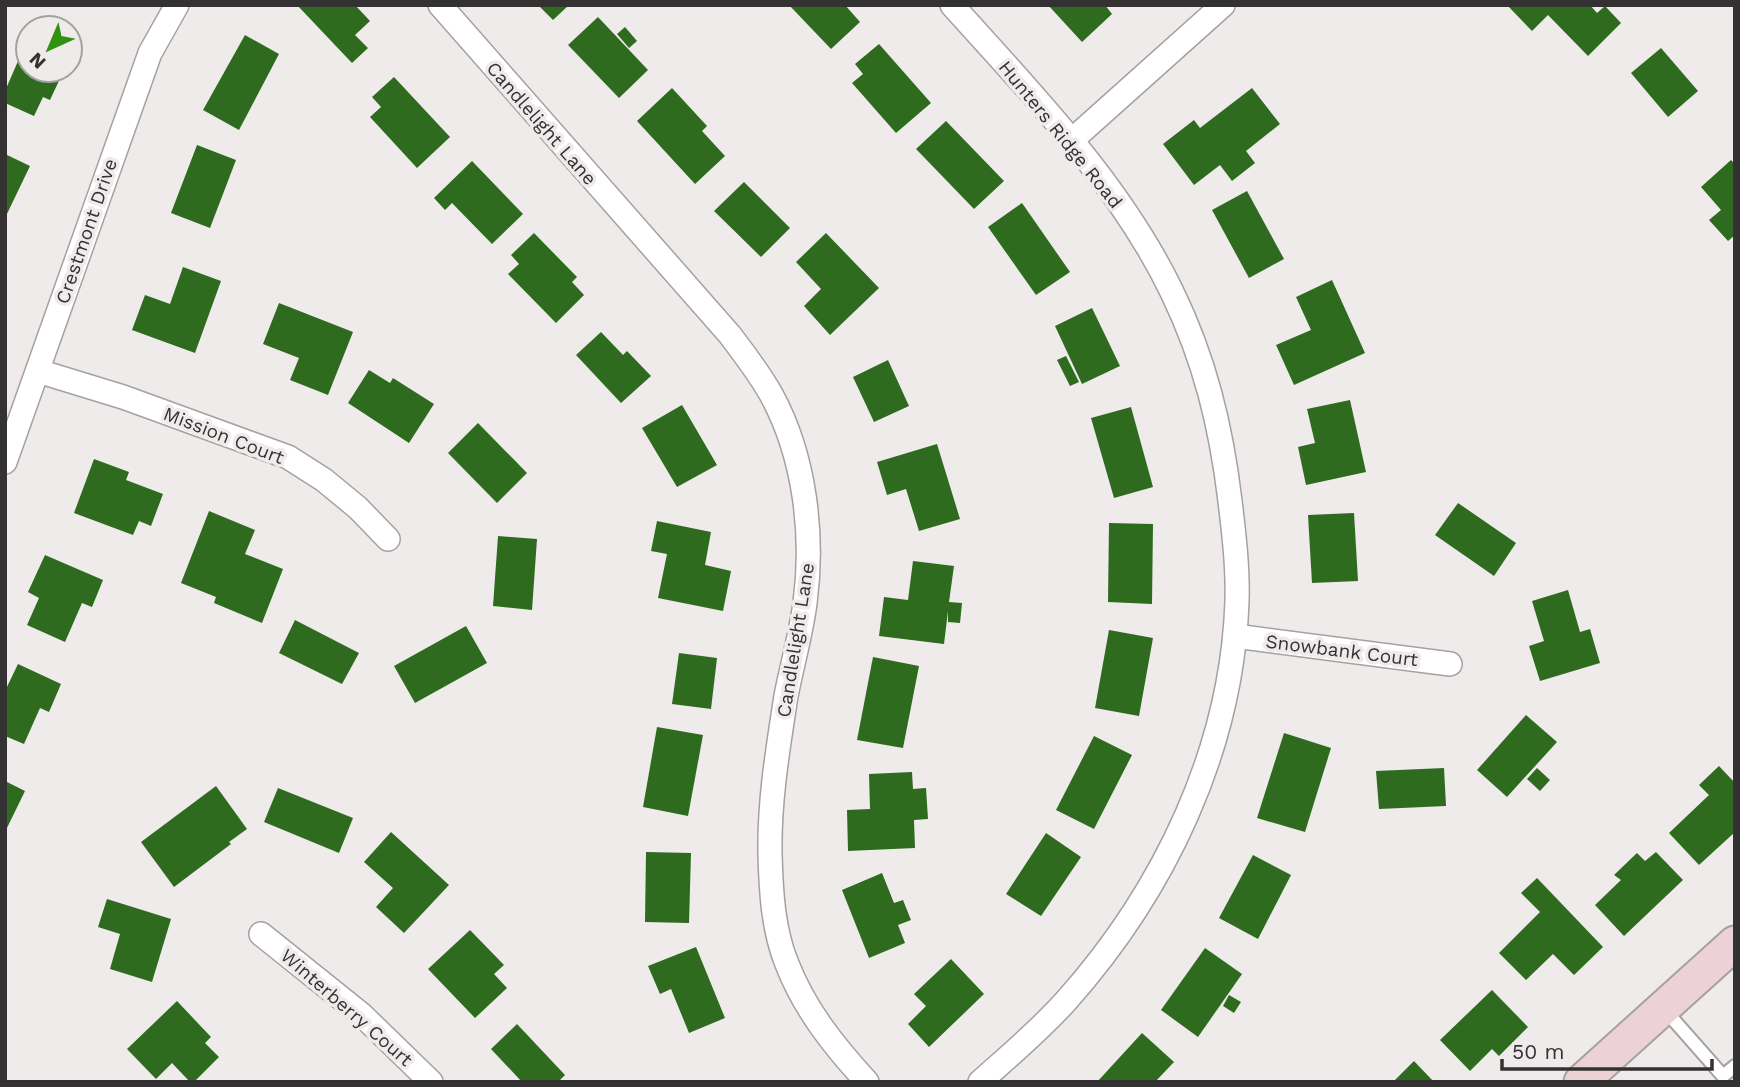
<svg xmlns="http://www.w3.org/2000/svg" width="1740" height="1087" font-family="'Work Sans',sans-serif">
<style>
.building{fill:#2e6b1f}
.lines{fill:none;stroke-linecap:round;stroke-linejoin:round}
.lane-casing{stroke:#a5a1a1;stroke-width:16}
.street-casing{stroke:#a5a1a1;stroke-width:26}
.secondary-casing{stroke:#a5a1a1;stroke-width:37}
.lane{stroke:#fff;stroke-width:12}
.street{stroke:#fff;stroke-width:23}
.secondary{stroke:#ecd2d7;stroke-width:33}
.labels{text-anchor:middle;stroke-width:7;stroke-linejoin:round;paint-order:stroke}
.street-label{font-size:19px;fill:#333132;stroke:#efebeb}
</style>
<rect width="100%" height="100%" fill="#efebeb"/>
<g class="building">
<path d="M297 5H355L370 21 355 35 368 48 352 63Z"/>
<path d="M538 5H569L553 20Z"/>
<path d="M789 5H845L860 22 831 49Z"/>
<path d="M1048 5H1105L1112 14 1082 42Z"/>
<path d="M1507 5H1590L1597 13 1605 6 1621 23 1588 56 1548 15 1532 31Z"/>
<path d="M598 17 648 70 619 98 568 45Z"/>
<path d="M625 27 637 41 629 48 617 34Z"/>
<path d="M245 35 279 54 239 130 203 110Z"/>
<path d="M879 44 931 103 896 133 852 83 863 74 855 64Z"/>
<path d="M25 45 28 47V70H64L50 100 43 97 34 116 5 103V91Z"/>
<path d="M1661 48 1698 91 1668 117 1631 73Z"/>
<path d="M394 77 450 137 417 168 370 117 381 107 372 97Z"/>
<path d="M672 88 707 126 702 131 725 156 695 184 637 121Z"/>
<path d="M1252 88 1280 124 1246 151 1255 163 1232 181 1220 165 1194 185 1163 144 1194 120 1200 128Z"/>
<path d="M946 121 1004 181 974 209 916 149Z"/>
<path d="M197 145 236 160 210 228 171 213Z"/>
<path d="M5 154 30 166 5 218Z"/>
<path d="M1731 160 1735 164V235L1728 241 1709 220 1721 210 1701 187Z"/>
<path d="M472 161 523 214 492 244 452 203 445 210 434 198Z"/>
<path d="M744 182 790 228 761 257 714 211Z"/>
<path d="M1247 191 1284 259 1249 278 1212 210Z"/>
<path d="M1022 203 1070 272 1036 295 988 227Z"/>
<path d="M534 233 577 277 572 282 584 295 556 323 508 274 519 264 511 255Z"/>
<path d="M826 233 879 288 830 335 804 306 821 289 796 262Z"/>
<path d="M183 267 221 281 195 353 132 330 145 295 170 304Z"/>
<path d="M1332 280 1365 353 1294 385 1276 345 1311 330 1296 297Z"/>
<path d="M279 303 353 332 328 395 290 380 299 358 263 344Z"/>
<path d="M1092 308 1120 366 1082 384 1055 326Z"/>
<path d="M601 332 623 355 627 351 651 376 621 403 576 355Z"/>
<path d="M1066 356 1079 382 1070 386 1057 360Z"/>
<path d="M888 360 909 406 874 422 853 377Z"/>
<path d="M369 370 390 383 393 378 434 404 409 443 348 403Z"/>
<path d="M1350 400 1366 472 1306 485 1298 447 1315 443 1307 409Z"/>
<path d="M682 405 717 465 677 487 642 428Z"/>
<path d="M1131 407 1153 487 1114 498 1091 418Z"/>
<path d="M478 423 527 473 497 503 448 453Z"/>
<path d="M937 444 960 519 919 531 906 489 887 495 877 462Z"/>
<path d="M94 459 129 472 126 480 163 494 151 526 139 521 133 535 74 513Z"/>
<path d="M1458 503 1516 543 1494 576 1435 535Z"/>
<path d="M209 511 255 530 245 554 283 569 262 623 214 603 216 597 181 583Z"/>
<path d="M1354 513 1358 581 1312 583 1308 515Z"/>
<path d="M657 521 711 532 705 565 731 571 723 611 658 598 667 554 651 551Z"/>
<path d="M1109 523 1153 524 1152 604 1108 602Z"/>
<path d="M498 536 537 539 532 610 493 606Z"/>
<path d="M45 555 103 580 92 607 82 603 65 642 27 625 39 598 28 592Z"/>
<path d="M913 561 954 566 949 602 962 603 960 623 948 622V611L944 644 879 636 884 597 908 600Z"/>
<path d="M1568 590 1580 632 1590 629 1600 663 1540 681 1529 646 1544 641 1532 601Z"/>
<path d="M295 620 359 653 342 684 279 653Z"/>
<path d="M466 626 487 663 415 703 394 666Z"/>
<path d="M1109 630 1153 638 1139 716 1095 708Z"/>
<path d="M679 653 717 658 711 709 672 704Z"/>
<path d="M873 657 919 666 903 748 857 740Z"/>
<path d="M18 664 61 684 49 712 40 708 24 744 5 736V691Z"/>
<path d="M1526 715 1557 742 1507 797 1477 770Z"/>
<path d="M657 727 703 735 688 816 643 807Z"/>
<path d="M1284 733 1331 748 1305 832 1257 818Z"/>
<path d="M1094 736 1132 755 1094 829 1056 810Z"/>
<path d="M1719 766 1735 783V832L1699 865 1669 833 1709 795 1699 785Z"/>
<path d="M1444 768 1446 806 1379 809 1376 771Z"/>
<path d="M1537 768 1550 780 1540 791 1527 779Z"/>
<path d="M912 772 913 789 926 788 928 819 914 820 915 848 848 851 847 810 870 809 869 774Z"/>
<path d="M5 781 25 791 5 832Z"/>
<path d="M216 786 247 829 229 842 231 844 174 887 141 842Z"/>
<path d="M278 788 353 818 339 853 264 822Z"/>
<path d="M391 832 449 885 404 933 376 907 393 888 364 862Z"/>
<path d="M1046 833 1081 857 1041 916 1006 894Z"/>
<path d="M646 852 691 853 689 923 645 922Z"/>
<path d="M1656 852 1683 880 1624 936 1595 905 1621 880 1614 875 1637 853 1645 861Z"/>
<path d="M1253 855 1291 875 1258 939 1219 918Z"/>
<path d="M882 873 894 903 903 900 911 920 898 925 905 943 869 958 842 890Z"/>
<path d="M1537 878 1603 947 1574 975 1553 954 1526 980 1499 953 1540 912 1521 893Z"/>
<path d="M107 899 171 919 152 982 110 969 120 934 98 927Z"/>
<path d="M470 930 504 965 494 974 507 988 475 1018 428 969Z"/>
<path d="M696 947 725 1018 689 1033 671 989 660 994 648 966Z"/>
<path d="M1205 948 1242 974 1198 1037 1161 1010Z"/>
<path d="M951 959 984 994 929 1047 908 1024 926 1006 914 994Z"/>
<path d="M1492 990 1528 1027 1499 1056 1492 1049 1470 1071 1440 1040Z"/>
<path d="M1229 995 1241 1002 1234 1013 1223 1006Z"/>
<path d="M177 1001 211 1037 205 1043 219 1057 194 1082H190L172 1063 156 1079 127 1049Z"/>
<path d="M517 1024 565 1075 558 1082H522L491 1049Z"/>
<path d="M1142 1033 1174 1062 1155 1082H1097Z"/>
<path d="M1414 1061 1434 1082H1393Z"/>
</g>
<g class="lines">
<g class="lane-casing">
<path id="lane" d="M1664 1009 1723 1076 1735 1066"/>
</g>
<g class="street-casing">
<g id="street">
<path d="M440 5 730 335C745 355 760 374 772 396 805 457 814 535 805 603 801 634 792 665 786 696 778 748 769 801 770 854 771 891 773 930 787 964 805 1010 834 1046 867 1082"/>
<path d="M952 5C1032 94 1120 184 1172 292 1205 360 1221 426 1230 501 1234 534 1238 568 1237 601 1232 750 1164 891 1066 1001 1040 1030 1009 1056 980 1082"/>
<path d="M1071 141 1223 5"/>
<path d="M38 371 123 397 288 457 324 480 358 508 388 539"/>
<path d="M5 462 150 53 177 5"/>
<path d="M1235 636 1450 664"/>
<path d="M261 934 362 1015 431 1082"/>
</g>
</g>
<g class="secondary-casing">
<path id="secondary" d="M1581 1082 1735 943"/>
</g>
<use href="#lane" class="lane"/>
<use href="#street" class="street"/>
<use href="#secondary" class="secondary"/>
</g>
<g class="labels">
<g class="street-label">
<text transform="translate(542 123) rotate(49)" y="7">Candlelight Lane</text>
<text transform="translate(1061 134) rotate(51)" y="7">Hunters Ridge Road</text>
<text transform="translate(86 231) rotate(-71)" y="7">Crestmont Drive</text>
<text transform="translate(224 435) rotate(21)" y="7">Mission Court</text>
<text transform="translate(795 640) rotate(-81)" y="7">Candlelight Lane</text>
<text transform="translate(1342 650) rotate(7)" y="7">Snowbank Court</text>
<text transform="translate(347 1007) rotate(41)" y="7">Winterberry Court</text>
</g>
</g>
<rect width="1740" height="1087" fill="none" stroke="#333132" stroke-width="14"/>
<g transform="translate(49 49) rotate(224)"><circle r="33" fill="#efebeb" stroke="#a4a1a1" stroke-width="2"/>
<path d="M0-5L12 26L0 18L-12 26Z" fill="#309210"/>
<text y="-10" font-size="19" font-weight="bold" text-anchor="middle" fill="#333132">N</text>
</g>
<path d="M1502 1059v10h210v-10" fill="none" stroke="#333132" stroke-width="3.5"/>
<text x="1512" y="1059" font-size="21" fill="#333132" stroke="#efebeb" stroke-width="5" paint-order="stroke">50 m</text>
</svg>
